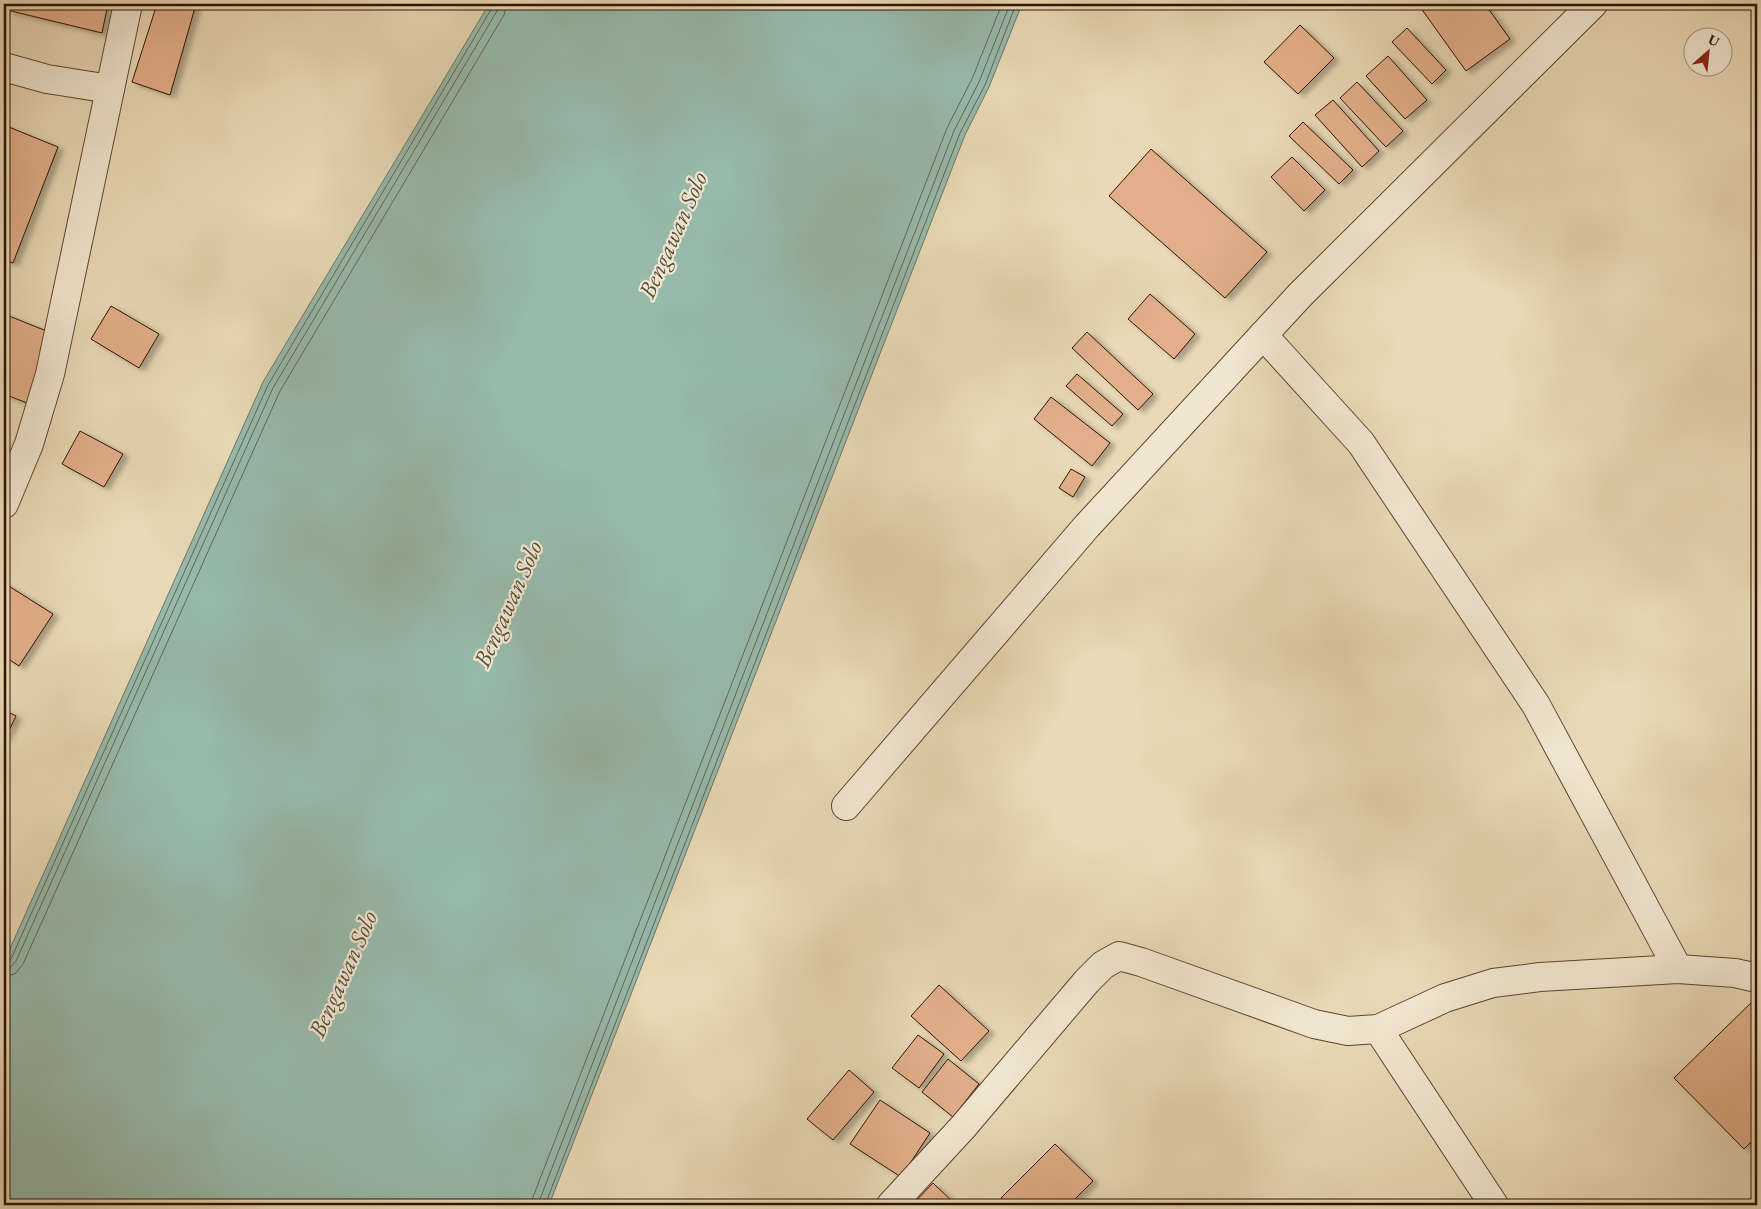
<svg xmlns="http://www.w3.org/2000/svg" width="1761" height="1209" font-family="'EB Garamond',serif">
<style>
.water{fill:#97baab;stroke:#6d7767}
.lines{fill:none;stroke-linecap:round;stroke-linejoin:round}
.shore{stroke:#626656;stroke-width:1}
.building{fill:#e2af8a;stroke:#2e1300;filter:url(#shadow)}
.street-casing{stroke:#5d442e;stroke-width:30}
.street{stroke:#f1e6d0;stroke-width:28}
.labels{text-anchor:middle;stroke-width:4.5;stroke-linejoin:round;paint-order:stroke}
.water-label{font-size:24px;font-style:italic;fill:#534d3c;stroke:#f1e6d0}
</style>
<defs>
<filter id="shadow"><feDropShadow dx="5.5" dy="3" stdDeviation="2.5" flood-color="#0004"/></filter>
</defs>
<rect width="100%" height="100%" fill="#e9d9b6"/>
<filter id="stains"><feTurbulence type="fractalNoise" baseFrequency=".004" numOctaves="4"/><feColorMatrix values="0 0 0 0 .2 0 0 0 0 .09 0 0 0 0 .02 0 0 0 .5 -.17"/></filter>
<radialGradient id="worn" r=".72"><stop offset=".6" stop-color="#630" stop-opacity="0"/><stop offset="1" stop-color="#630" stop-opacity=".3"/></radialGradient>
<path class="water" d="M489 4H1022L989 87 965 135 549 1205H4V962L263 382Z"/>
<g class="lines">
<g class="shore">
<path d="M4 962H8L11 959 268 385 492 8 493 4"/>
<path d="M4 969 11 967 16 961 273 388 497 11 499 4"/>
<path d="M4 976 15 974 23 964 280 391 504 15 507 4"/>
<path d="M531 1205 533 1197 947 128 972 79 1002 4"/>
<path d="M539 1205 540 1199 954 131 979 82 1010 4"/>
<path d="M545 1205 960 133 985 85 1016 4"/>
</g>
</g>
<g class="building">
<path d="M9 4H108L102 33 7 10Z"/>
<path d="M157 4H196L170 95 132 82Z"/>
<path d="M1418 4H1485L1510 39 1466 71Z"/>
<path d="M1300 25 1334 58 1298 94 1264 62Z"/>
<path d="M1407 28 1446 70 1432 84 1392 42Z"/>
<path d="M1388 56 1427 100 1405 119 1366 76Z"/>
<path d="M1357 82 1403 131 1386 147 1340 98Z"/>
<path d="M1333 100 1379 151 1362 167 1315 115Z"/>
<path d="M1303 122 1353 170 1339 184 1289 136Z"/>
<path d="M4 125 58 147 13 263 4 260Z"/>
<path d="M1151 149 1267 252 1225 298 1109 196Z"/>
<path d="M1292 157 1325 190 1304 211 1271 177Z"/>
<path d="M1150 294 1195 334 1174 359 1128 319Z"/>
<path d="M111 306 159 334 139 368 91 339Z"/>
<path d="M4 314 54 334 27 403 4 394Z"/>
<path d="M1087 332 1153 394 1138 410 1072 348Z"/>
<path d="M1077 374 1123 414 1112 426 1066 386Z"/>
<path d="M1051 397 1110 443 1092 466 1034 419Z"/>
<path d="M80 431 123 454 104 487 62 464Z"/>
<path d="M1071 469 1085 477 1073 497 1059 488Z"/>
<path d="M4 583 53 614 19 666 4 656Z"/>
<path d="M4 710 16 716 4 741Z"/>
<path d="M939 985 989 1031 961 1061 911 1016Z"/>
<path d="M1757 997V1136L1744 1149 1674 1078Z"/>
<path d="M918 1035 944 1054 919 1088 892 1068Z"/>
<path d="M948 1059 979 1084 953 1117 922 1092Z"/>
<path d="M849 1070 874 1092 833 1140 807 1119Z"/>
<path d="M880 1100 930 1133 901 1177 850 1144Z"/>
<path d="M1055 1144 1093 1181 1069 1205H1008L1001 1198Z"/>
<path d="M933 1183 956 1205H912Z"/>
</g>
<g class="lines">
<g class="street-casing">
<g id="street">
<path d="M4 67 47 79 110 89"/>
<path d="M1263 335 1361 443 1536 705 1678 969"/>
<path d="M4 504 29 444 50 374 128 4"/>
<path d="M846 806 1087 526 1300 295 1593 4"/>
<path d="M1378 1029 1494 1205"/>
<path d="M891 1205 963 1127 1087 981 1103 965 1119 956 1141 962 1314 1024 1348 1031 1378 1029 1445 998 1493 983 1540 977 1678 969 1735 973 1757 978"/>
</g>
</g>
<use href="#street" class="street"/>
</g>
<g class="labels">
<g class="water-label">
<text transform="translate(673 235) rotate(-66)" y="8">Bengawan Solo</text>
<text transform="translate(508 604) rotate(-66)" y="8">Bengawan Solo</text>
<text transform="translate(343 974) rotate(-66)" y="8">Bengawan Solo</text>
</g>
</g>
<rect width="1761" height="1209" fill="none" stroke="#e9d9b6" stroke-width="20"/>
<rect x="5" y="5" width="1751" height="1199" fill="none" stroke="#2e1300" stroke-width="2.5"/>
<rect x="10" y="10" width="1741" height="1189" fill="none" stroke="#2e1300"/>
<g transform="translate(1708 52) rotate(27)"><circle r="24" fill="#f1e6d0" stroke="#a3927d"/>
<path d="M0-4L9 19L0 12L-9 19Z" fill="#8f2418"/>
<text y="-8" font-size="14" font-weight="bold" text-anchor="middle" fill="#2e1300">U</text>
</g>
<rect width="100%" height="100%" filter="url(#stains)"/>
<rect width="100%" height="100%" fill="url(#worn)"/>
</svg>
